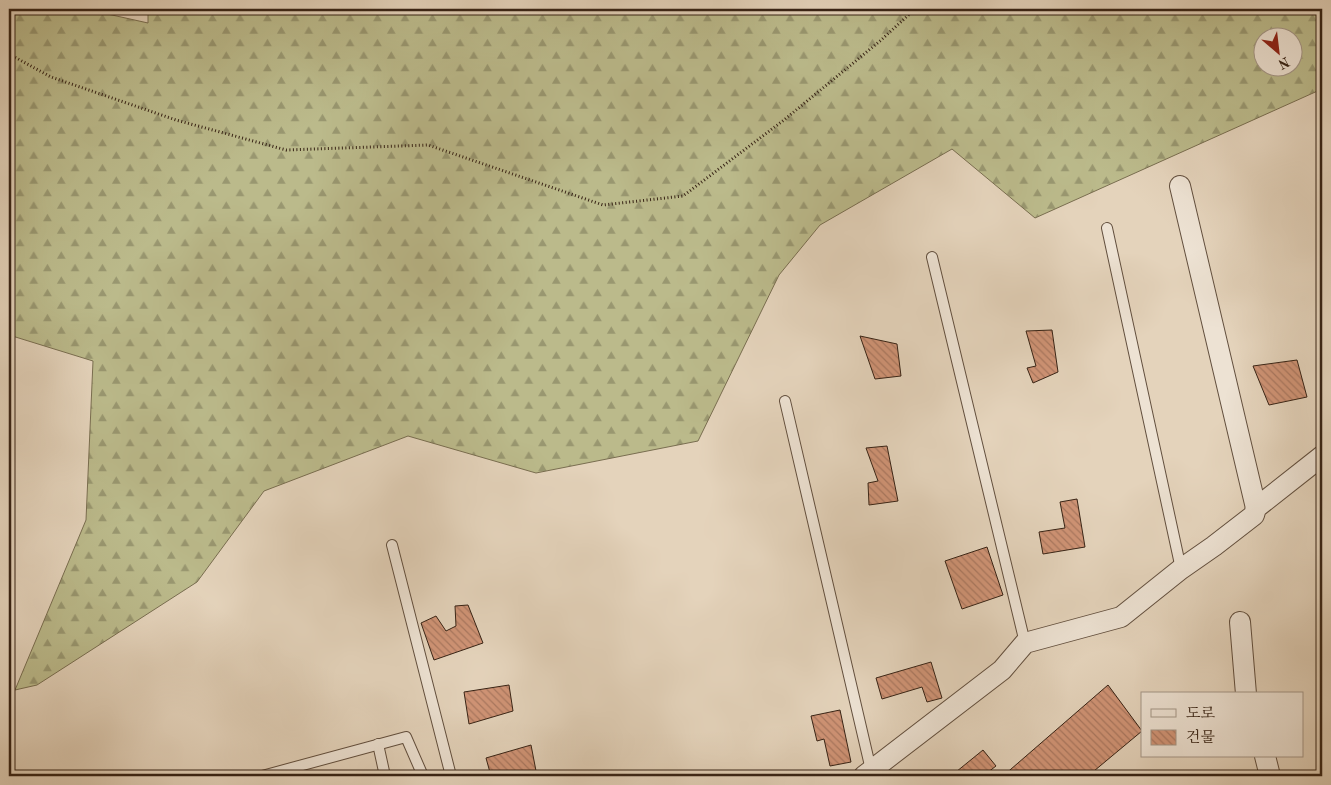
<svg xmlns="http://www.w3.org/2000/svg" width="1331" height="785" font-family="'Old Standard TT','Noto Serif KR',serif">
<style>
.forest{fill:url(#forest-firs);stroke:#796e50;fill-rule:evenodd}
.building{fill:url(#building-back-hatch);stroke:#372315}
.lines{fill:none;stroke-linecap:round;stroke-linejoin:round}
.lane-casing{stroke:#624f3e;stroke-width:12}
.street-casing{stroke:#624f3e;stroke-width:22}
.path{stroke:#372315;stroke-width:3;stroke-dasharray:1 2.5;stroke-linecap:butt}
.lane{stroke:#ede2d3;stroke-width:10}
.street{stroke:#ede2d3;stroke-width:20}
</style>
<defs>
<pattern id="forest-firs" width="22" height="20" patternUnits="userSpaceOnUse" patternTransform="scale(1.25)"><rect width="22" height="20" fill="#bbba8b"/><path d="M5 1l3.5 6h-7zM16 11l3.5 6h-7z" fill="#999770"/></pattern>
<pattern id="building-back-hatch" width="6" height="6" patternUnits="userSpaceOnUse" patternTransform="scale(1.25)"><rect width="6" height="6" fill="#d09476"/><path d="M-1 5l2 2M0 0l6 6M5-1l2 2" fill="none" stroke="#aa7860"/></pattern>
</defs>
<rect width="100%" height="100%" fill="#e4d3bb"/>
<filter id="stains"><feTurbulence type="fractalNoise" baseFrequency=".004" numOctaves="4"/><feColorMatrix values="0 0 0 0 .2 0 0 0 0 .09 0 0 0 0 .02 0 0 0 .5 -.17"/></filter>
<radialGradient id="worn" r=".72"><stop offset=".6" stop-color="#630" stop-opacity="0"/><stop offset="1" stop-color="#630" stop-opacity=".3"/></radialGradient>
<path class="forest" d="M9 9H85L148 23V9H1322V89L1035 218 952 149 820 225 779 275 698 441 536 473 408 436 264 491 197 582 37 685 15 690 86 520 93 361 9 335ZM1264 38H1294V68H1264Z"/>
<g class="building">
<path d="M1052 330 1058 372 1033 383 1027 368 1036 366 1026 331Z"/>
<path d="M860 336 897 344 901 376 875 379Z"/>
<path d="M1297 360 1307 397 1269 405 1253 366Z"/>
<path d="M887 446 898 501 869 505 868 483 878 481 866 448Z"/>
<path d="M1077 499 1085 547 1043 554 1039 532 1065 528 1060 502Z"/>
<path d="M987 547 1003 595 962 609 945 561Z"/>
<path d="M468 605 483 643 434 660 421 623 436 616 446 631 456 626 455 606Z"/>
<path d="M931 662 942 698 927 702 922 687 882 699 876 678Z"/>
<path d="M509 685 513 711 469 724 464 692Z"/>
<path d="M1108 685 1142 731 1088 776H1003Z"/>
<path d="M840 710 851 762 830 766 824 739 817 741 811 716Z"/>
<path d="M531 745 537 776H491L486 758Z"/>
<path d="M983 750 996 766 983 776H951Z"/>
</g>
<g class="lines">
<g class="lane-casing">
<g id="lane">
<path d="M1107 228 1181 569"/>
<path d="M932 257 1025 643"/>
<path d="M785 401 871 770"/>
<path d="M392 545 451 776"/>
<path d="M378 744 385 776"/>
<path d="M262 776 406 737 423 776"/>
</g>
</g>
<g class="street-casing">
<g id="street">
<path d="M1180 186 1256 508"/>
<path d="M1240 622 1246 694"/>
<path d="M1265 756 1270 776"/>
<path d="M864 776 1002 670 1025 643 1121 617 1181 569 1214 546 1254 515 1256 508 1322 456"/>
</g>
</g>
<path class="path" d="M9 54 51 77 176 120 286 150 428 145 603 205 683 196 784 120 880 41 915 9"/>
<use href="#lane" class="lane"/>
<use href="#street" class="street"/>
</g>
<rect width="1331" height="785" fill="none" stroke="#e4d3bb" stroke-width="30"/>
<rect x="10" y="10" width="1311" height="765" fill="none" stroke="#372315" stroke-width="2.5"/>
<rect x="15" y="15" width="1301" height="755" fill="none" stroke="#372315"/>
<rect x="1141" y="692" width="162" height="65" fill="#ede2d3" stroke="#a49687"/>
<rect x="1151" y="709" width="25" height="8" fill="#ede2d3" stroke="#a49687"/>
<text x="1186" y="718" font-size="15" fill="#372315">도로</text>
<rect x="1151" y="730" width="25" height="15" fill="url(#building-back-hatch)" stroke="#a49687"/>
<text x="1186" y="742" font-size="15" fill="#372315">건물</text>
<g transform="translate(1278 52) rotate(152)"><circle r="24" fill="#ede2d3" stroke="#a49687"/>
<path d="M0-4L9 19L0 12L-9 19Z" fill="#8f2418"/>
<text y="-8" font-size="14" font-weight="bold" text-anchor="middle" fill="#372315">N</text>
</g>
<rect width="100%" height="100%" filter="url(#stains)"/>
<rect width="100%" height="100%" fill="url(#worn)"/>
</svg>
